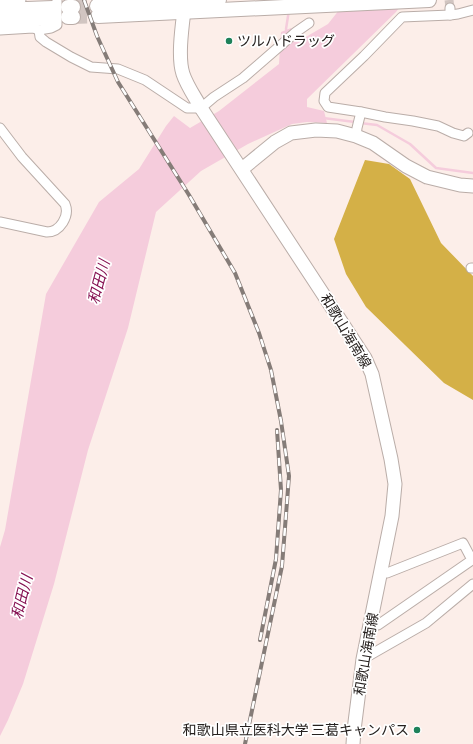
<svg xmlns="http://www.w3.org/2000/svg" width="473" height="744" font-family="'Alegreya Sans','Noto Sans JP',sans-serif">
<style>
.forest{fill:#d4b047}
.water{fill:#f5ccdc}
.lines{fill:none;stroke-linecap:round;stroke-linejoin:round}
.stream{stroke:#f5ccdc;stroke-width:2.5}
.street-tunnel{stroke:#d1c5c1;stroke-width:9;stroke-dasharray:9 4.5;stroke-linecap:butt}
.primary-tunnel{stroke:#d1c5c1;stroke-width:14;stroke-dasharray:14 7;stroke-linecap:butt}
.street-casing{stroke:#baada8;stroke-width:11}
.secondary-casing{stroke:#baada8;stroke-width:15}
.primary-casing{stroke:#baada8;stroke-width:16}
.street{stroke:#fff;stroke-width:9}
.secondary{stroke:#fff;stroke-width:13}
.primary{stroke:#fff;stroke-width:14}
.rail-casing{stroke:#857c78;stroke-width:4}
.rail{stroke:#fff;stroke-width:2.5;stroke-dasharray:8;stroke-linecap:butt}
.poi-dot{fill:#1e815a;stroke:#fff;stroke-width:1.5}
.labels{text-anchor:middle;stroke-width:3.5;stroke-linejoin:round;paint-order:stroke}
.poi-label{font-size:14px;fill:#26211f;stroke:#fff;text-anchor:start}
.street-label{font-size:14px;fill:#26211f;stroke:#fff}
.water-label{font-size:15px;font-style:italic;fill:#861152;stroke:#fff}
</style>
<rect width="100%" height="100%" fill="#fceee9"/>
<path class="forest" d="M365 160 389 164 410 179 441 243 473 276V400L444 383 366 307 346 274 334 239Z"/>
<path class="water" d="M347 0H405L396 12 307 99V107L324 111 327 123 307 122 292 124 248 144 201 171 156 212 128 328 88 450 54 584 23 684 8 720 0 736V547L5 530 46 294 99 202 139 169 166 126 174 116 190 128 219 111 279 64 281 32 291 28 299 41 328 24Z"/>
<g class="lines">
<g class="stream">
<path d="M287 33 286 29 289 10"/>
<path d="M323 118 355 122"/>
<path d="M360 123 377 125 410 144 436 168 473 173"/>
</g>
<path class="street-tunnel" d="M449 0 450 8"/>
<g class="primary-tunnel">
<path d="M73 7 97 6"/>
<path d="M73 17 98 16"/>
</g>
<g class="street-casing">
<g id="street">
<path d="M0 1 21 0"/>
<path d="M450 8V15L402 17 364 56 325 93 324 101 328 107 361 112 385 117 413 121 438 126 453 133 464 136 468 133"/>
<path d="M450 15 458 14 473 10"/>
<path d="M0 30 33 28 39 30 51 28 57 25V0"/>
<path d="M39 30 40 37 46 42 71 57 91 67 118 69 145 80 187 108H201L214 97 243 78 296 32 309 23"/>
<path d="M0 128 22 157 65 204C70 216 60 232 47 232L0 222"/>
<path d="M356 136 357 128 361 112"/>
<path d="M471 268H473"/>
<path d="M370 624 378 625 472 560 463 543 387 573 381 572"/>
<path d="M363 659 426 623 473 584"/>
</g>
</g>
<g class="secondary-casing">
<g id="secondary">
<path d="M185 2C183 21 177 56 183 74 187 86 195 97 201 108L365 358 372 374 391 459 395 484 392 516 363 659 354 730 353 744"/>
<path d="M242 169 275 142 291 133 316 130 337 131 356 136 373 143 406 166 427 177 460 185 473 186"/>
</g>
</g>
<g class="primary-casing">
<g id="primary">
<path d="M97 6 219 0"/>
<path d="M68 7H73"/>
<path d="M0 10 53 8"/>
<path d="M98 16 429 0"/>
<path d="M68 17H73"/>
<path d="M0 20 53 18"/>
</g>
</g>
<use href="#street" class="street"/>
<use href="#secondary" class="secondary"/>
<use href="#primary" class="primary"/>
<g class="rail-casing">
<g id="rail">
<path d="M84 0 97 36 118 82 189 195 235 273 259 333 271 370 281 421 289 476 282 566 245 744"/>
<path d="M260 640 276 559 281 490 277 430"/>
</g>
</g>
<use href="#rail" class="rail"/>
</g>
<g class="poi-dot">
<circle cx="229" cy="41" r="4"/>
<circle cx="417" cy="730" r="4"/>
</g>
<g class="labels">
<g class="poi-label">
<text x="237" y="46">ツルハドラッグ</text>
<text x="409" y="735" text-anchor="end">和歌山県立医科大学 三葛キャンパス</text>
</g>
<g class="street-label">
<text transform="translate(346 331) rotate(59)" y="5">和歌山海南線</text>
<text transform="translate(366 654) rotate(-80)" y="5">和歌山海南線</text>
</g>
<g class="water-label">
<text transform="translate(99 282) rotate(-75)" y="5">和田川</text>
<text transform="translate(22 597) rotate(-76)" y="5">和田川</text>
</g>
</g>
</svg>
